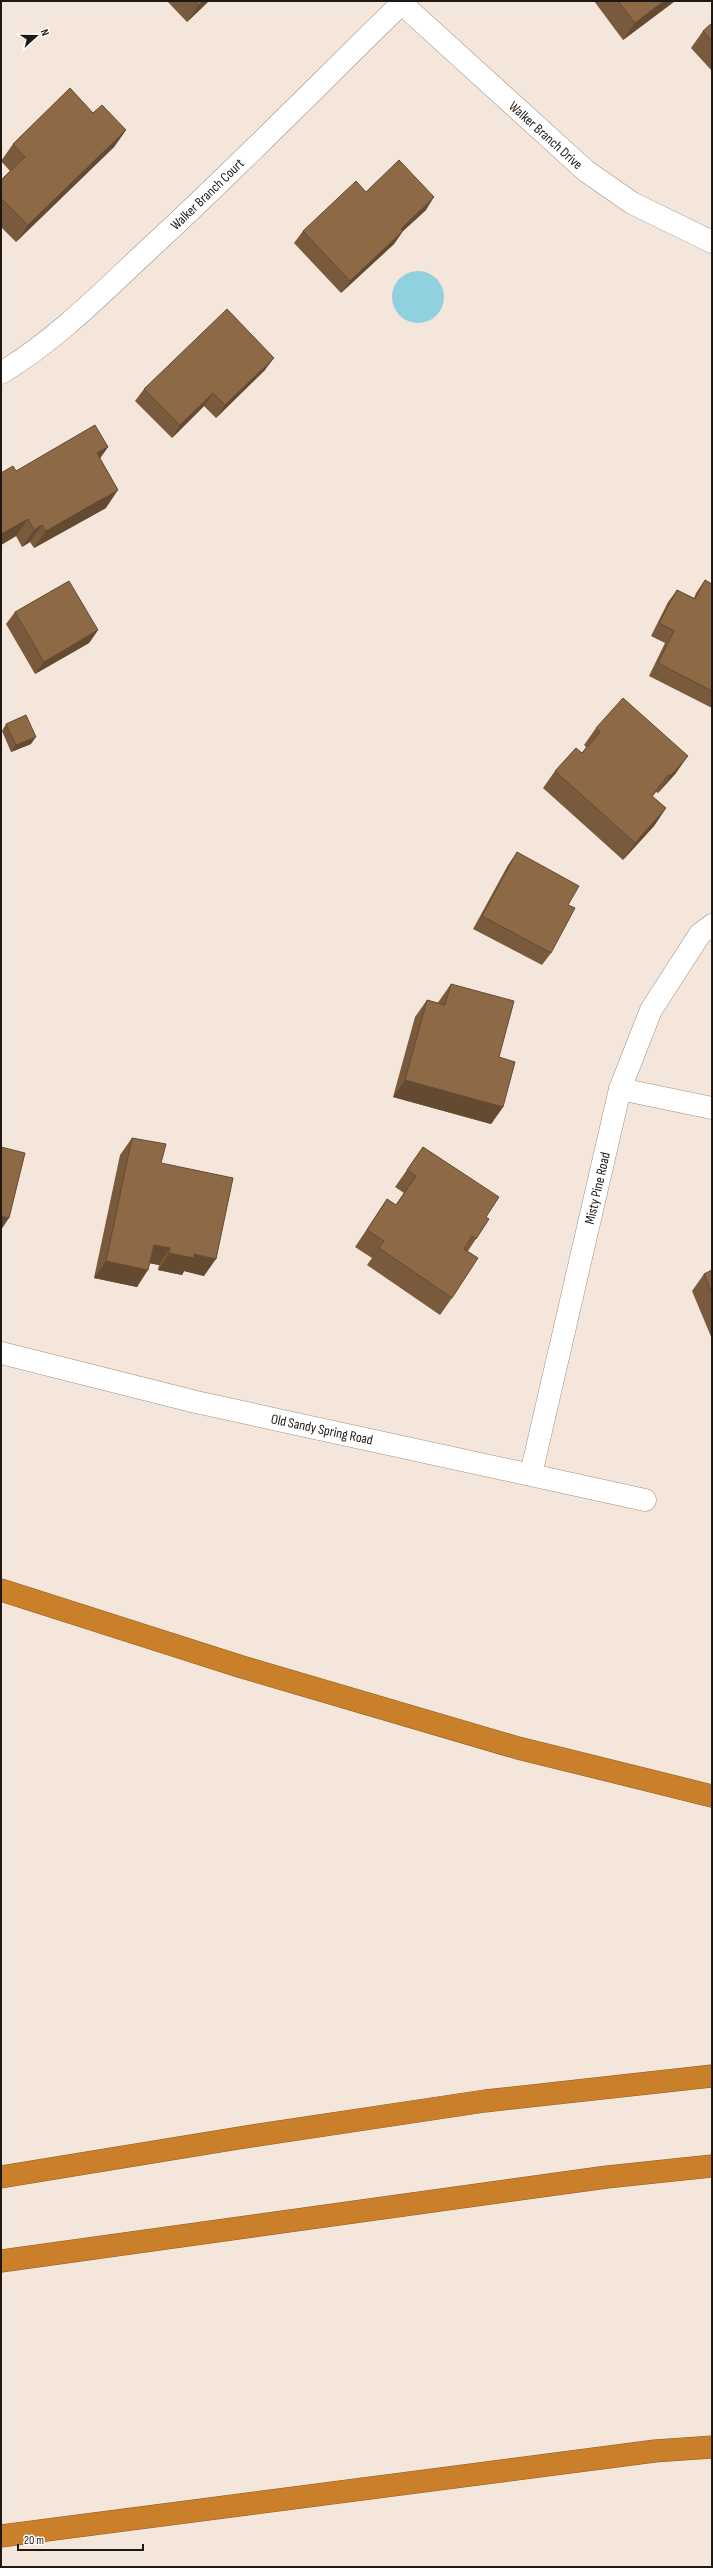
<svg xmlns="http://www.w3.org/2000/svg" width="713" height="2568" font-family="'Sofia Sans Condensed',sans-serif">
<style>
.water{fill:#8fd1de}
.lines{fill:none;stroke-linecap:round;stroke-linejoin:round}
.minor-casing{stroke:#9c8f84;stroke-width:23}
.motorway-casing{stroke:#8d5c22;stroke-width:23}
.minor{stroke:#fff;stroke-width:22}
.motorway{stroke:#ca802a;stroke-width:22}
.wall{fill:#7a5a3c}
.shaded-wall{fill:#634a31}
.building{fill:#8e6946;stroke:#634a31}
.labels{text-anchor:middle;stroke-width:3.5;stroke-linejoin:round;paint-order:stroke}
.street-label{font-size:14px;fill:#1d1814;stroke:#fff}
</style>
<rect width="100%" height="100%" fill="#f4e6da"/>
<circle class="water" cx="418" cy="297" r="26"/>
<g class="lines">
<g class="minor-casing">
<g id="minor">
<path d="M399 1 586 171 632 203 712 242"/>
<path d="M1 373C56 340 103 292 150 248 236 169 318 85 402 3"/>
<path d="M620 1089 712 1108"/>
<path d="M1 1353 196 1402 645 1500"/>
<path d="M531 1474 620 1089 651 1010 700 934 712 925"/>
</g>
</g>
<g class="motorway-casing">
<g id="motorway">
<path d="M1 1590 242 1667 518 1748 712 1796"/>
<path d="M1 2177 239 2138 485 2101 712 2076"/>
<path d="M1 2261 607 2177 712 2166"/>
<path d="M1 2536 655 2451 712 2447"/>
</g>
</g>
<use href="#minor" class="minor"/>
<use href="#motorway" class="motorway"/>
</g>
<g class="wall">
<path d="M167 1H209L187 22Z"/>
<path d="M594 1H675L623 40Z"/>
<path d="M712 23V71L691 48 703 31Z"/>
<path d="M126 130 114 147 16 242 1 227V180L10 171 1 161 13 144Z"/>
<path d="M366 192 426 210 403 231 394 244 341 293 294 243 303 231Z"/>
<path d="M265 370 216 418 204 406 172 438 135 401 144 389Z"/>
<path d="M108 447 100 458 106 508 34 548 30 542 22 547 16 536 1 545V473L16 471Z"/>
<path d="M705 580 712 584V708L649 676 665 643 651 636 668 602 677 590 694 598 696 593Z"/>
<path d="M15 612 98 630 89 643 35 674 6 624Z"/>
<path d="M6 724 31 744 11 752 2 731Z"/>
<path d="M596 728 676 773 658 793 656 792 652 797 666 808 654 826 623 860 543 788 555 771 582 753 586 747 584 745Z"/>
<path d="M517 852 568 905 551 953 542 965 473 929 508 865Z"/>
<path d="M451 984 499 1057 503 1107 491 1124 393 1097 415 1017 427 1000 438 1003 439 1001Z"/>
<path d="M132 1138 161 1163 204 1276 184 1271 182 1275 158 1270 159 1265 150 1263 137 1287 94 1278 120 1155Z"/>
<path d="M423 1147 486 1217 489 1219 468 1251 452 1298 440 1315 367 1265 372 1258 355 1247 387 1199 396 1205 404 1193 395 1187Z"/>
<path d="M712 1270V1339L692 1291 704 1274Z"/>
</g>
<g class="shaded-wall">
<path d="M203 1H209L187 22 199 5Z"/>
<path d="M664 1H675L623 40 635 23Z"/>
<path d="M126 130 114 147 16 242 28 225Z"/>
<path d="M434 197 426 210 403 231 394 244 341 293 350 281 401 229Z"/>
<path d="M274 358 265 370 216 418 225 405Z"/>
<path d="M213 393 204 406 172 438 180 425Z"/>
<path d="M108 447 96 464 97 453Z"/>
<path d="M118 490 106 508 34 548 46 531Z"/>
<path d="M28 519 16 536 1 545V534Z"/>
<path d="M42 525 30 542 22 547 34 530Z"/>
<path d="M98 630 89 643 35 674 44 662Z"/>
<path d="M36 737 31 744 11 752 16 745Z"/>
<path d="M688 756 676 773 658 793 670 776Z"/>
<path d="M666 808 654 826 623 860 635 843Z"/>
<path d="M405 1080 503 1107 491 1124 393 1097Z"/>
<path d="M1 1216 9 1218 1 1230Z"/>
<path d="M154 1245 170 1248 159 1265 142 1262Z"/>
<path d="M169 1253 194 1254 216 1259 204 1276 184 1271 182 1275 158 1270Z"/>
<path d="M106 1261 148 1270 137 1287 94 1278Z"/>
</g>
<g class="building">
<path d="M195 1H203L199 5Z"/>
<path d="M618 1H664L635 23Z"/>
<path d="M712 23V41L703 31Z"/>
<path d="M70 88 93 113 102 105 126 130 28 225 1 198V180L25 157 13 144Z"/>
<path d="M399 160 434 197 401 229 403 231 350 281 303 231 356 181 366 192Z"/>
<path d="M227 309 274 358 225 405 213 393 180 425 144 389Z"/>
<path d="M95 425 108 447 97 453 118 490 46 531 42 525 34 530 28 519 1 534V473L13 466 16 471Z"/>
<path d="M705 580 712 584V691L658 663 674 631 659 623 677 590 695 599Z"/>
<path d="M69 581 98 630 44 662 15 612Z"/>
<path d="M623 698 688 756 670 776 668 775 652 796 666 808 635 843 555 771 576 748 582 753 600 732 596 728Z"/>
<path d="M26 715 36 737 16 745 6 724Z"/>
<path d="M517 852 579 886 568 905 575 908 551 953 482 916Z"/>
<path d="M451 984 514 1001 499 1057 515 1062 503 1107 405 1080 427 1000 445 1005Z"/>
<path d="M132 1138 166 1144 161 1163 233 1178 216 1259 194 1254V1258L169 1253 170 1248 154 1245 148 1270 106 1261Z"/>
<path d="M1 1147 25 1153 9 1218 1 1216Z"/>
<path d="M423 1147 499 1197 486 1217 489 1219 476 1239 472 1236 464 1249 478 1258 452 1298 379 1248 384 1241 367 1230 387 1199 396 1205 416 1176 407 1170Z"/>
<path d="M712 1270V1293L704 1274Z"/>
</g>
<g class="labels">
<g class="street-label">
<text transform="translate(546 135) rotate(42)" y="5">Walker Branch Drive</text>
<text transform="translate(207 194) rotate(-44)" y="5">Walker Branch Court</text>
<text transform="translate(597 1188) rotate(-77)" y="5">Misty Pine Road</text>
<text transform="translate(322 1429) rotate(12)" y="5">Old Sandy Spring Road</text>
</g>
</g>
<rect width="713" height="2568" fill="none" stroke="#1d1814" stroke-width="4"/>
<g transform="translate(36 36) rotate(69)" stroke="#ffffff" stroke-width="3" paint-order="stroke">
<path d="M0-3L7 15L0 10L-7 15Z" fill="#1d1814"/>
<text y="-6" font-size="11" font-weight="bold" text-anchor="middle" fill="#1d1814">N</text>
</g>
<path d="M18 2544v6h125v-6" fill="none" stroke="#1d1814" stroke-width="2"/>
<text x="24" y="2544" font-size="12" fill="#1d1814" stroke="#ffffff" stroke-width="3" paint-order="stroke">20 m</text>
</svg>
